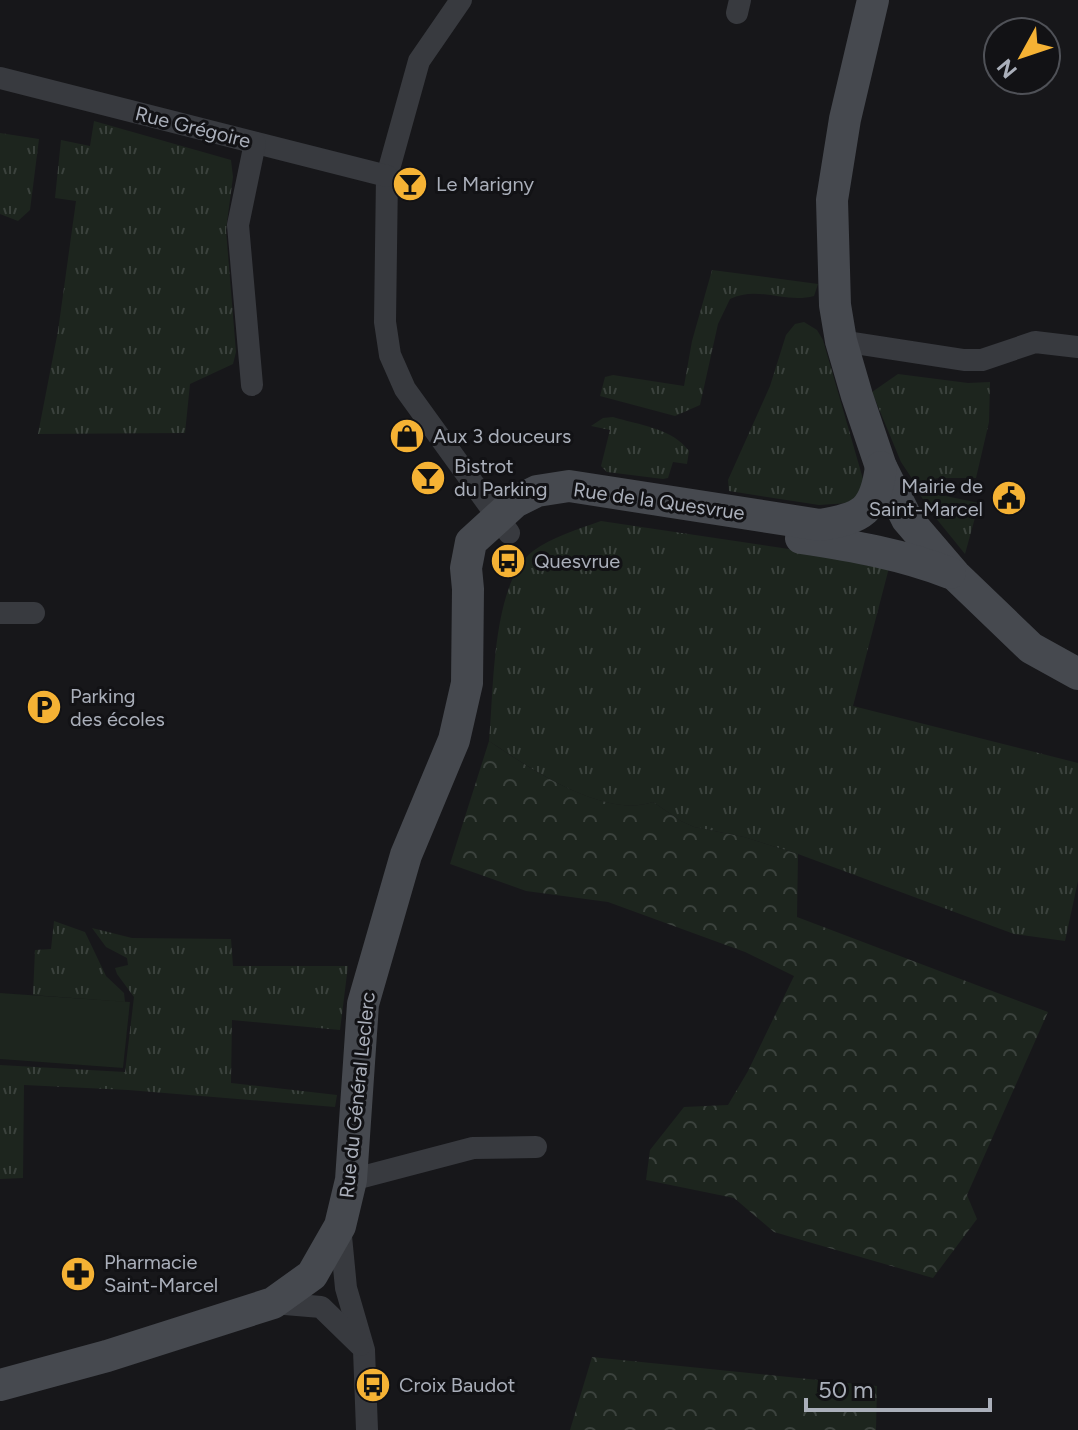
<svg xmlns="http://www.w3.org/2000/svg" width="1078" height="1430" font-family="Figtree,sans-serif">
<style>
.grass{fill:url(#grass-tufts)}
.forest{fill:url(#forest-crowns)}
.pitch{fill:#1d251e}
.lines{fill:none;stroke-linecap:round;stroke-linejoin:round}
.street{stroke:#383a3f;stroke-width:22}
.secondary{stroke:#46494f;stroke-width:32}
.labels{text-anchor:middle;stroke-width:6;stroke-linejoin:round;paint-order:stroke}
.street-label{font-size:20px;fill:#aaafba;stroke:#121215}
.poi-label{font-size:20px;fill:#aaafba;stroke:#121215;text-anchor:start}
</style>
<defs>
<pattern id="grass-tufts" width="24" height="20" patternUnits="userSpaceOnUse" patternTransform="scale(2)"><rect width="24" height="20" fill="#1d251e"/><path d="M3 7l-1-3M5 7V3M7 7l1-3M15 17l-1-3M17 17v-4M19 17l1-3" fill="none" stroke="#3b423d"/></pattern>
<pattern id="forest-crowns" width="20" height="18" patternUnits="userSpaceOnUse" patternTransform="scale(2)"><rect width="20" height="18" fill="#1d251e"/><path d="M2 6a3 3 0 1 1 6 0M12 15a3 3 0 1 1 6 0" fill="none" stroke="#3b423d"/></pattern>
</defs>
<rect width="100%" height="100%" fill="#17171a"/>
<g class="grass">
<path d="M94 121 231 160 233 177 226 230 236 352 233 364 190 384 185 433 38 434 58 331 76 201 55 198 61 140 90 146Z"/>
<path d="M0 133 39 139 30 210 18 221 0 214Z"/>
<path d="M712 270 818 284 814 296C785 304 758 285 730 299L718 324 700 405 675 416 600 396 605 377 613 375 684 386 692 341Z"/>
<path d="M804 322 817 330 823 340 863 479 859 496 849 503 819 505 729 491 728 480 770 386 786 335 795 324Z"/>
<path d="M898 374 968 383 990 382 989 422 976 478H938L915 483 901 462 872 392Z"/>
<path d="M613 417C639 425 672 428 689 451L687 464 673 462 668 478 663 479 607 472 601 466 610 430 591 426 603 418Z"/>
<path d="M917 490 979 503 965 554 931 512Z"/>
<path d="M601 521 890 564 853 706 1078 763V881L1065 941 1014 934 798 854 744 837 694 827 681 821 653 802C603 819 530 768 489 741 494 692 491 583 533 551 552 537 579 529 601 521Z"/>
<path d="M54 921 85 932 106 976 124 993 125 1002 33 995 35 950 51 949Z"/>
<path d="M92 928 132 938 231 939 233 966H348L340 1030 232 1020 231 1083 337 1095 335 1107 128 1090 24 1085 23 1178 0 1179V1065L125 1072 134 997 117 974 115 968 128 965 127 958 106 947Z"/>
</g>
<g class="forest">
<path d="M489 741C529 768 604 819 653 802L681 821 694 827 744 837 798 854 797 917 1048 1012 967 1195 977 1219 933 1278 774 1232 734 1198 646 1180 650 1150 684 1107 728 1105 748 1071 794 976 745 952 608 902 526 891 450 864Z"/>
<path d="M592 1357 877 1386 876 1430H570Z"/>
</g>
<path class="pitch" d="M0 993 130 1002 123 1068 0 1059Z"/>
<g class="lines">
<g class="street">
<path d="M461 0 419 61 387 176 385 322 390 355 405 389 509 533"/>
<path d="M737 13 740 0"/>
<path d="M0 78 387 176"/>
<path d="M841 341 964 360H982L1035 342 1078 347"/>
<path d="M252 385 238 225 255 143"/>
<path d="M0 613H34"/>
<path d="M351 1180 473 1148 536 1147"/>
<path d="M340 1226 346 1288 364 1350 367 1430"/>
<path d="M273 1303 321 1307 360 1345"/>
</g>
<g class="secondary">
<path d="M873 0 845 119 832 200 835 305 841 341 857 396 881 467 907 519 955 575 1031 648 1078 674"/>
<path d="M801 538C853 546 901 554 950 573"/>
<path d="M0 1385 107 1356 273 1303 312 1275 340 1226 351 1180 363 1004 406 855 454 740 467 683 468 589 466 568 471 542 515 502 537 491 569 486 820 525C863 518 875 511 881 467"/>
</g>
</g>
<defs>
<g id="bar-disc" transform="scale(1.8)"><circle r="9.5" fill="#f5b234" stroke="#121215"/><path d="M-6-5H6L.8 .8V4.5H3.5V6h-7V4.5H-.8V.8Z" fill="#111"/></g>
<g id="shop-disc" transform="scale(1.8)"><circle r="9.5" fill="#f5b234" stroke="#121215"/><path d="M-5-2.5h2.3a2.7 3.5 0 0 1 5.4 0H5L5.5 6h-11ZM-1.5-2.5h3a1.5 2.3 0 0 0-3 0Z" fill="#111"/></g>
<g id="civic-disc" transform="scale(1.8)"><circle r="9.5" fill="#f5b234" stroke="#121215"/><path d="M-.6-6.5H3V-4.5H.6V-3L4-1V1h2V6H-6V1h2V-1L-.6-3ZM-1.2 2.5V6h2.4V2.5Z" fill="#111"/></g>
<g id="bus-disc" transform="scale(1.8)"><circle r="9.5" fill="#f5b234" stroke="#121215"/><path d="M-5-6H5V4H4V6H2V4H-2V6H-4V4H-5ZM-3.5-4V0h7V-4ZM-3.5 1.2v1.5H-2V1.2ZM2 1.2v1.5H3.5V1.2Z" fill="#111"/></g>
<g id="parking-disc" transform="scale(1.8)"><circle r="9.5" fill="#f5b234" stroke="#121215"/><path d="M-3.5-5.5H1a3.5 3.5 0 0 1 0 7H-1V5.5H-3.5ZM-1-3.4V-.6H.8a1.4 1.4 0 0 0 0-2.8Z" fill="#111"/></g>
<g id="pharmacy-disc" transform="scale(1.8)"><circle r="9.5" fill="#f5b234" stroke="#121215"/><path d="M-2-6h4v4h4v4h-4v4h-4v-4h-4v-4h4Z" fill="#111"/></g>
</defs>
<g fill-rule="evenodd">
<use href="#bar-disc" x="410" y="184"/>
<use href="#shop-disc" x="407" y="436"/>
<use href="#bar-disc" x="428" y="478"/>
<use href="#civic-disc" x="1009" y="498"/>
<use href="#bus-disc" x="508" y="561"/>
<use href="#parking-disc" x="44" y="707"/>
<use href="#pharmacy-disc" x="78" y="1274"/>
<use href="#bus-disc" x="373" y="1385"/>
</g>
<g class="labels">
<g class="street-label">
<text transform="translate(193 127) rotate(14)" y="7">Rue Grégoire</text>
<text transform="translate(659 501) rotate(8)" y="7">Rue de la Quesvrue</text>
<text transform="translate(357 1095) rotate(-84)" y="7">Rue du Général Leclerc</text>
</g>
<g class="poi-label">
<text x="436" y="191">Le Marigny</text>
<text x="433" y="443">Aux 3 douceurs</text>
<text x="454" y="473">Bistrot<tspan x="454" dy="23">du Parking</tspan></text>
<text x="983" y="493" text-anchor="end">Mairie de<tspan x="983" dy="23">Saint-Marcel</tspan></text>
<text x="534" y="568">Quesvrue</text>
<text x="70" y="703">Parking<tspan x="70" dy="23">des écoles</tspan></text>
<text x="104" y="1269">Pharmacie<tspan x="104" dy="23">Saint-Marcel</tspan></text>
<text x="399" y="1392">Croix Baudot</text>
</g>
</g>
<g transform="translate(1022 56) rotate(230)"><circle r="38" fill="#121215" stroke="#4f5157" stroke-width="2"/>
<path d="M0-6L14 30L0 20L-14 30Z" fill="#f5b234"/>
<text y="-12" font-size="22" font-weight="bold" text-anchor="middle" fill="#aaafba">N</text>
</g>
<path d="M806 1398v12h184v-12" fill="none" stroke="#aaafba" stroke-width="4"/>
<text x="818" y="1398" font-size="24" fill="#aaafba" stroke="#121215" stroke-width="6" paint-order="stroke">50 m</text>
</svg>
